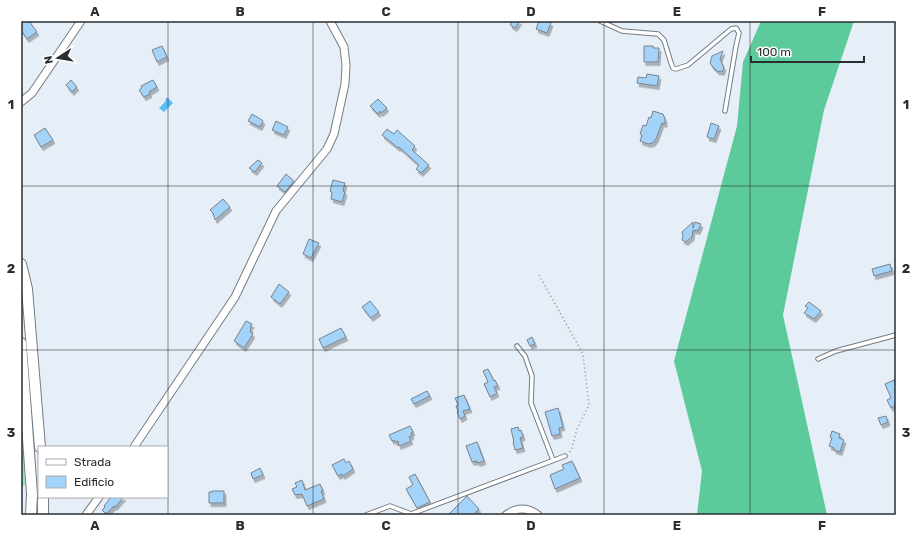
<svg xmlns="http://www.w3.org/2000/svg" width="917" height="536" font-family="Rubik,sans-serif">
<style>
.green{fill:#87edbe}
.forest{fill:#5dca9b}
.water{fill:#59bdf5}
.building{fill:#a4d3fa;stroke:#798189;filter:url(#shadow)}
.lines{fill:none;stroke-linecap:round;stroke-linejoin:round}
.lane-casing{stroke:#747c84;stroke-width:5.5}
.street-casing{stroke:#747c84;stroke-width:9}
.secondary-casing{stroke:#747c84;stroke-width:12}
.path{stroke:#899096;stroke-width:1.5;stroke-dasharray:1 3;stroke-linecap:butt}
.lane{stroke:#fff;stroke-width:3.5}
.street{stroke:#fff;stroke-width:7}
.secondary{stroke:#fff;stroke-width:10}
.grid{fill:none;stroke:#2a2e31;stroke-width:1;stroke-opacity:0.55}
.neatline{fill:none;stroke:#2a2e31;stroke-width:1.5}
.grid-label{font-size:13px;text-anchor:middle;font-weight:bold;fill:#2a2e31}
</style>
<defs>
<filter id="shadow"><feDropShadow dx="2" dy="3.5" stdDeviation="0" flood-color="#0004"/></filter>
</defs>
<rect width="100%" height="100%" fill="#e6eff8"/>
<path class="green" d="M21 449V453L24 456 25 485 21 488Z"/>
<path class="forest" d="M761 21H854L824 110 783 315 827 515H697L702 471 674 361 737 126 743 62Z"/>
<path class="water" d="M166 98H168L173 103 164 112 159 108 165 102Z"/>
<g class="building">
<path d="M21 21H29L37 32 27 39 21 30Z"/>
<path d="M512 21H520L515 28 510 25Z"/>
<path d="M539 21H547L551 23 547 33 536 29Z"/>
<path d="M162 46 167 57 157 62 152 50Z"/>
<path d="M644 46H653V48H659L658 62H644Z"/>
<path d="M723 51 720 59 724 68 722 72 717 71 712 66 710 63 712 56Z"/>
<path d="M647 74 659 76 657 86 637 83 638 77 646 78Z"/>
<path d="M71 80 77 87 72 92 66 85Z"/>
<path d="M153 80 157 87 149 92 150 94 144 97 139 90 142 88 141 86Z"/>
<path d="M378 99 387 108 381 113 380 111 378 114 370 106Z"/>
<path d="M653 111 663 114 665 119V124L662 123 656 139 653 143 648 144 640 141 642 135 640 134 643 125 646 126 649 117 651 118Z"/>
<path d="M252 114 262 120 263 121 260 127 248 121Z"/>
<path d="M276 121 288 127 284 135 272 130Z"/>
<path d="M711 123 719 126 714 139 707 137Z"/>
<path d="M45 128 53 140 41 147 34 135Z"/>
<path d="M387 129 394 134 397 130 415 146 412 150 429 165 421 173 416 169 419 165 399 147 398 148 382 135Z"/>
<path d="M258 160 262 163 255 172 249 168Z"/>
<path d="M286 174 294 181 285 192 277 186Z"/>
<path d="M333 180 345 183 343 191 345 192 342 202 331 199 332 192 330 191Z"/>
<path d="M223 199 230 207 215 220 213 213 210 210Z"/>
<path d="M693 222V228L695 222 701 224 698 231 693 230 692 237 686 242 682 240 683 237 682 232Z"/>
<path d="M309 239 319 243 311 258 303 254Z"/>
<path d="M890 264 892 271 874 276 872 269Z"/>
<path d="M279 284 289 292 280 304 271 297Z"/>
<path d="M370 301 379 312 371 318 362 307Z"/>
<path d="M809 302 821 311 814 319 804 313 808 308 805 306Z"/>
<path d="M246 321 252 324 250 328 251 329 250 332 253 334 244 348 234 341Z"/>
<path d="M341 328 346 337 323 348 319 339Z"/>
<path d="M532 337 535 344 530 346 527 340Z"/>
<path d="M488 369 494 381 495 380 498 386 494 387 497 393 490 397 484 384 488 382 483 371Z"/>
<path d="M894 380 896 385V411L894 406 891 408 887 400 891 398 885 384Z"/>
<path d="M427 391 430 396 414 404 411 399Z"/>
<path d="M464 395 470 409 463 411 465 416 460 419 457 412 458 411 456 406 458 405 455 398Z"/>
<path d="M558 408 563 427 559 428 560 434 552 436 545 412Z"/>
<path d="M886 416 888 422 881 425 878 418Z"/>
<path d="M410 426 413 432 411 433 412 436 409 437 411 441 399 446 398 441 395 442 394 440 392 441 389 435Z"/>
<path d="M518 427 519 431 521 430 523 437 520 438 523 448 515 450 513 442H514L511 429Z"/>
<path d="M832 431 840 434 839 438 844 440 840 452 834 450V448L829 446 832 438 830 437Z"/>
<path d="M477 442 484 461 478 463 477 461 472 462 466 446Z"/>
<path d="M344 459 346 463 349 461 353 469 343 476 342 474 338 476 332 465Z"/>
<path d="M572 461 580 478 555 489 550 475 564 469 562 465Z"/>
<path d="M260 468 263 475 253 479 251 473Z"/>
<path d="M415 474 430 502 417 508 406 489 413 485 409 477Z"/>
<path d="M302 480 305 490 320 484 323 491H321L324 499 307 506 302 494 295 495 292 489 297 487 295 483Z"/>
<path d="M212 491H224V503H209V492H212Z"/>
<path d="M467 496 479 509 473 515H448Z"/>
<path d="M111 497H124L115 507 114 506 107 513H105L102 510 105 507 104 506Z"/>
</g>
<g class="lines">
<g class="lane-casing">
<g id="lane">
<path d="M600 21 622 31 658 34 664 40 671 63 673 68 676 69 688 65 731 29 736 28 739 33 736 46 725 111"/>
<path d="M517 346 525 356 532 376 531 403 553 460"/>
<path d="M818 359 836 351 896 335"/>
<path d="M366 515 390 506 411 514 565 456"/>
</g>
</g>
<g class="street-casing">
<g id="street">
<path d="M21 102 32 93 81 21"/>
<path d="M134 447 235 297 276 211 327 149 334 134 345 84 346 65 344 47 330 21"/>
<path d="M86 515 99 497"/>
<path d="M506 515C517 507 527 507 538 515"/>
</g>
</g>
<g class="secondary-casing">
<g id="secondary">
<path d="M21 264 27 289 40 447"/>
<path d="M21 343 32 494 31 515"/>
<path d="M43 497V515"/>
</g>
</g>
<path class="path" d="M539 275 583 354 589 405 577 429 572 448 569 453"/>
<use href="#lane" class="lane"/>
<use href="#street" class="street"/>
<use href="#secondary" class="secondary"/>
</g>
<path class="grid" d="M168 21V515M313 21V515M458 21V515M604 21V515M750 21V515M21 186H896M21 350H896"/>
<rect width="917" height="536" fill="none" stroke="#ffffff" stroke-width="44"/>
<rect x="38" y="446" width="130" height="52" fill="#ffffff" stroke="#aaabad"/>
<rect x="46" y="459" width="20" height="6" fill="#ffffff" stroke="#aaabad"/>
<text x="74" y="466" font-size="12" fill="#2a2e31">Strada</text>
<rect x="46" y="476" width="20" height="12" fill="#a4d3fa" stroke="#aaabad"/>
<text x="74" y="486" font-size="12" fill="#2a2e31">Edificio</text>
<g transform="translate(58 58) rotate(258)" stroke="#ffffff" stroke-width="3" paint-order="stroke">
<path d="M0-3L7 15L0 10L-7 15Z" fill="#2a2e31"/>
<text y="-6" font-size="11" font-weight="bold" text-anchor="middle" fill="#2a2e31">N</text>
</g>
<path d="M751 56v6h113v-6" fill="none" stroke="#2a2e31" stroke-width="2"/>
<text x="757" y="56" font-size="12" fill="#2a2e31" stroke="#ffffff" stroke-width="3" paint-order="stroke">100 m</text>
<rect x="22" y="22" width="873" height="492" class="neatline"/>
<g class="grid-label">
<text x="95" y="16">A</text>
<text x="240" y="16">B</text>
<text x="386" y="16">C</text>
<text x="531" y="16">D</text>
<text x="677" y="16">E</text>
<text x="822" y="16">F</text>
<text x="11" y="109">1</text>
<text x="906" y="109">1</text>
<text x="11" y="273">2</text>
<text x="906" y="273">2</text>
<text x="11" y="437">3</text>
<text x="906" y="437">3</text>
<text x="95" y="530">A</text>
<text x="240" y="530">B</text>
<text x="386" y="530">C</text>
<text x="531" y="530">D</text>
<text x="677" y="530">E</text>
<text x="822" y="530">F</text>
</g>
</svg>
